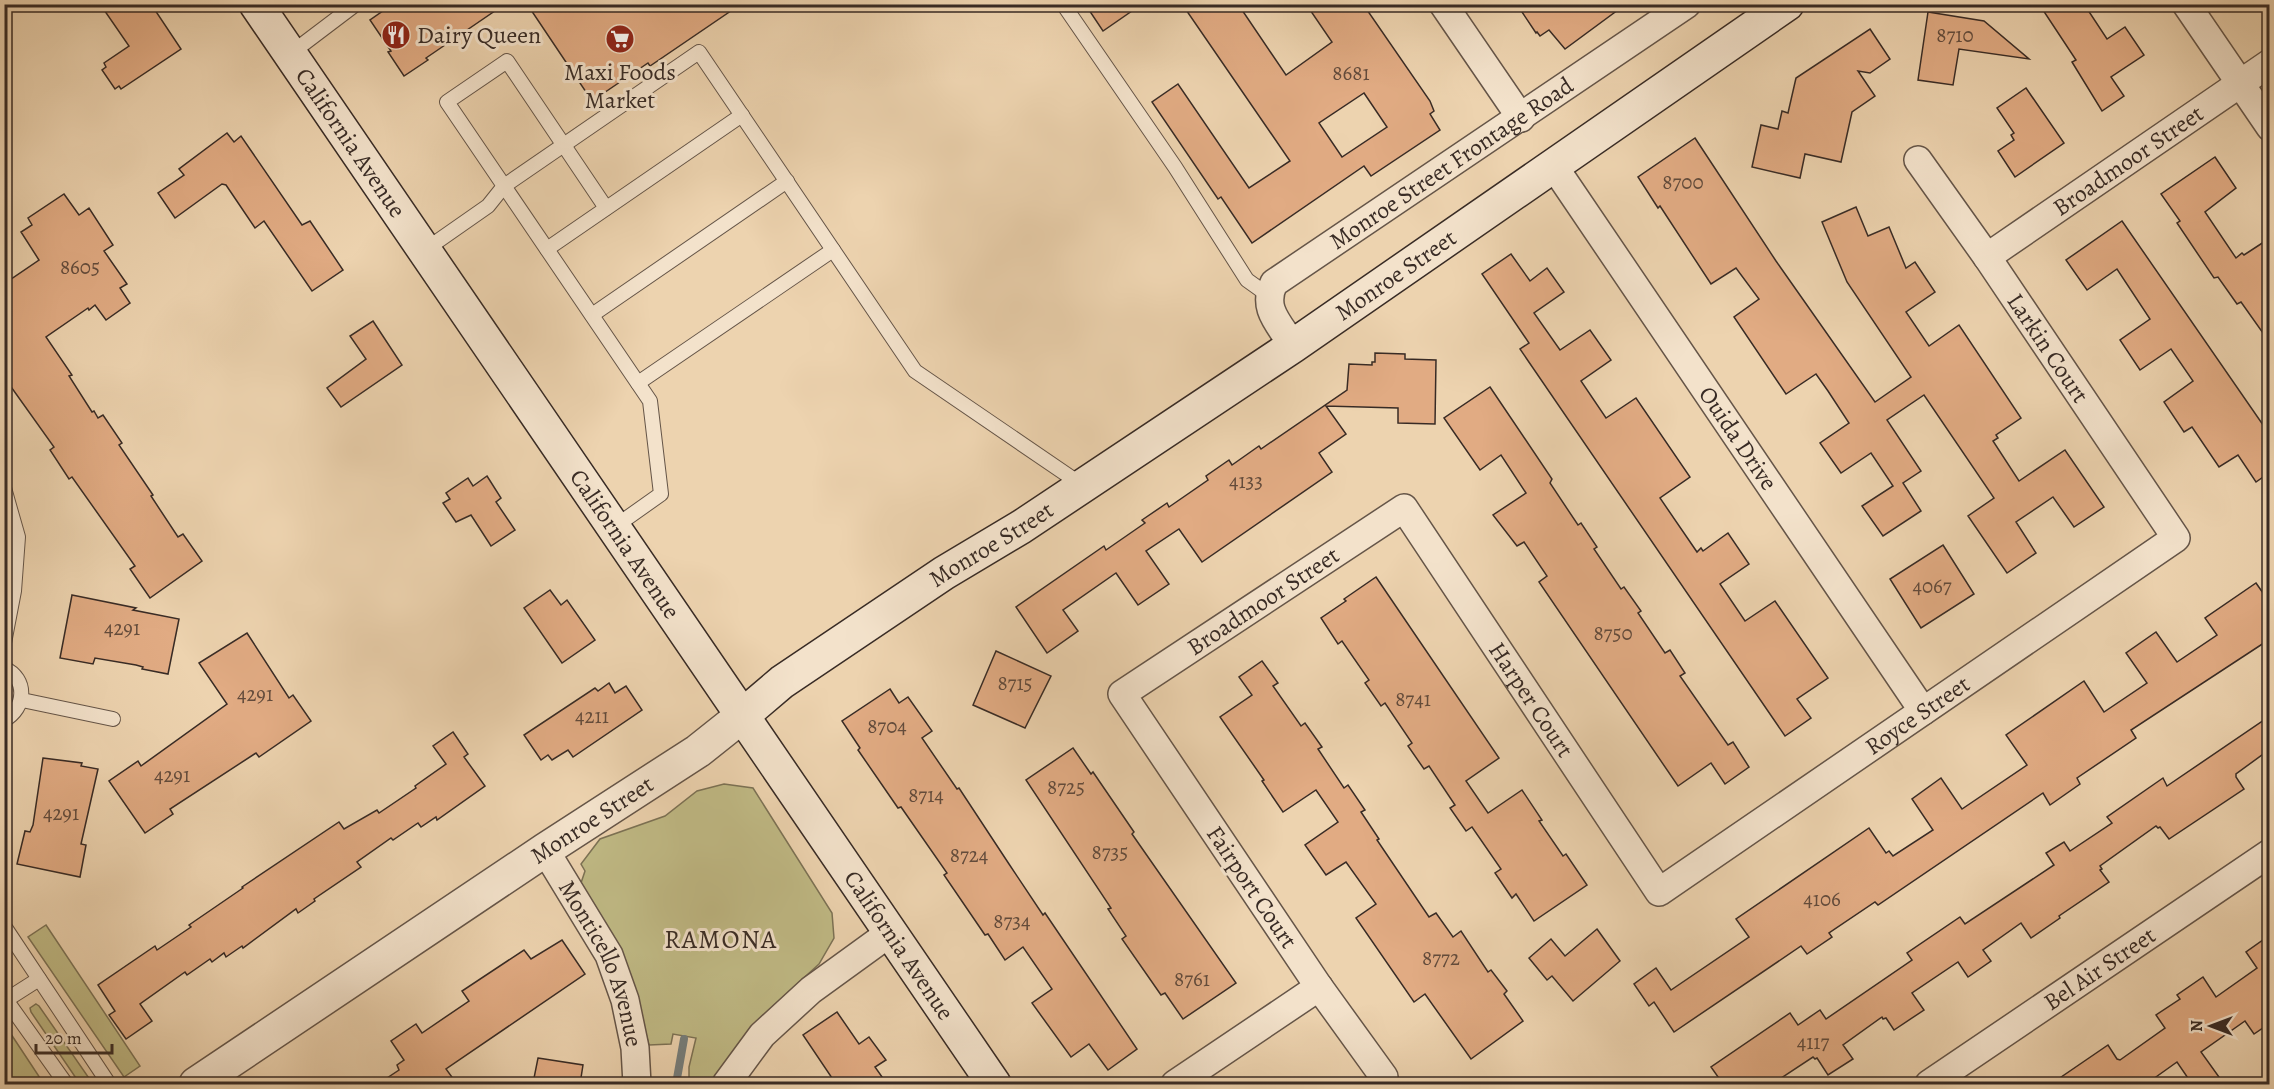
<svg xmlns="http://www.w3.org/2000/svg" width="2274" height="1089" font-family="Alegreya,serif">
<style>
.green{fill:#c0ba85;stroke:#7c7255;stroke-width:1.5}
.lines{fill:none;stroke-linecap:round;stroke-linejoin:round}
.stream{stroke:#757e7d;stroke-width:8}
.building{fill:#e1ab83;stroke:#382b25;stroke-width:1.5;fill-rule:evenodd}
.service-casing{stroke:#655548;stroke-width:16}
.minor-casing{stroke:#655548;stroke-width:30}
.tertiary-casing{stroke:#655548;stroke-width:36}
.secondary-casing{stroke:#382b25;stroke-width:36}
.service{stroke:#f3e2cb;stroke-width:14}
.minor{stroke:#f3e2cb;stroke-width:27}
.tertiary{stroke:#f3e2cb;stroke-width:33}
.secondary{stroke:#f3e2cb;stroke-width:33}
.labels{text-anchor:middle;stroke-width:6;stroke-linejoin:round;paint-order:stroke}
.number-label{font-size:21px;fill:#624b3c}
.poi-label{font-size:24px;fill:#382b25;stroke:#f3e2cb;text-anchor:start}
.street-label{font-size:24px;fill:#382b25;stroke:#f3e2cb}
.neighbourhood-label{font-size:26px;letter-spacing:1.5px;fill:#382b25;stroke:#f3e2cb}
</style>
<rect width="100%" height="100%" fill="#edd3af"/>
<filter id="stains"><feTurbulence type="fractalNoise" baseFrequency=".00333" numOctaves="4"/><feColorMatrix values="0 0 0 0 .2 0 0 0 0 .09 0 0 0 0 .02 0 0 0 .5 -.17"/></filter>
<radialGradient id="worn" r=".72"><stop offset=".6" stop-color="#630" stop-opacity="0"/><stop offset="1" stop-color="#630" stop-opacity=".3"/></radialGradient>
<g class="green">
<path d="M724 784 753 788 832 913 834 938 819 964 759 1019 713 1084 689 1080V1067L696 1038 673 1034 671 1044 649 1045 632 982 604 922 581 883 585 871 581 864 600 839 665 816 697 791Z"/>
<path d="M46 925 140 1066 124 1077 28 937Z"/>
<path d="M36 1004 39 1006 93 1084H80L31 1012 30 1008Z"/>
<path d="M5 1025 44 1084H13L5 1072Z"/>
</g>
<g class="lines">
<path class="stream" d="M676 1084 684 1039"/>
</g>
<g class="building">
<path d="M100 4H151L181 49 121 89 119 86 115 89 102 70 106 67 104 63 129 46Z"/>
<path d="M393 4H505L426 58 428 60 404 76 388 52 391 51 370 20Z"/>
<path d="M527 4H741L650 66 648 63 592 101Z"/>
<path d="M1085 4H1142L1103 31Z"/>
<path d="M1182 4H1238L1286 75 1332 42 1306 4H1363L1430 101 1434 111 1430 114 1440 130 1371 176 1364 166 1252 243 1221 197 1218 199 1152 102 1178 84 1249 188 1290 161ZM1364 93 1387 127 1342 157 1319 123Z"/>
<path d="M1534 4H1626L1565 49 1549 30 1540 36 1537 32 1536 33 1522 12Z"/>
<path d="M2039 4H2084L2107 39 2125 27 2144 55 2111 77 2124 96 2102 111 2072 62 2076 60Z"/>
<path d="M1928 12 1984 21 2029 59 1959 49 1953 85 1918 80Z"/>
<path d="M1870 29 1890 59 1870 73 1858 71 1875 96 1852 112 1841 162 1805 154 1800 178 1752 167 1761 125 1778 129 1782 111 1788 113 1796 78Z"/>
<path d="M2026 88 2064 143 2015 177 1998 151 2014 140 2011 135 2014 133 1997 108Z"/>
<path d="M227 133 234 142 241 136 302 225 310 221 343 270 312 291 264 221 255 228 226 185 222 184 175 218 158 193 184 175 179 169Z"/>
<path d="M1695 138 1776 261 1875 402 1911 377 1847 282 1822 222 1856 207 1868 236 1889 227 1906 268 1915 262 1935 292 1906 312 1929 346 1959 325 2021 418 1996 435 1998 438 1993 441 2019 481 2065 450 2104 507 2074 527 2053 497 2016 522 2036 553 2007 573 1968 516 1994 498 1924 395 1887 420 1921 471 1903 483 1921 511 1883 536 1862 506 1893 486 1871 453 1841 473 1820 443 1849 423 1828 391 1816 374 1786 394 1734 317 1759 299 1736 268 1711 284 1660 206 1658 208 1638 177Z"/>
<path d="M2215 157 2236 188 2205 212 2236 258 2242 253 2244 255 2270 238V343L2241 302 2237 304 2218 277 2214 278 2177 223 2180 221 2161 194Z"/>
<path d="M64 194 79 215 89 208 113 245 104 251 127 284 120 288 130 303 106 320 95 305 89 310 88 308 46 337 72 375 69 376 92 412 94 411 98 418 103 415 122 443 119 445 153 495 151 496 178 537 183 534 202 561 150 598 130 569 135 566 72 477 69 479 50 450 54 447 4 377V284L39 260 21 232 32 225 28 218Z"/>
<path d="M2122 221 2270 435V472L2256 482 2238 455 2219 467 2192 427 2184 432 2164 402 2193 381 2171 349 2140 370 2120 340 2150 319 2117 269 2087 290 2066 260Z"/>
<path d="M1511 254 1530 281 1547 268 1564 292 1534 313 1560 350 1590 330 1611 360 1581 381 1606 418 1636 398 1690 477 1660 498 1697 552 1701 548 1703 551 1728 533 1749 564 1720 584 1745 621 1775 601 1828 678 1797 699 1811 718 1785 736 1520 349 1529 343 1482 274Z"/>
<path d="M373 321 402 365 341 407 327 388 366 359 350 336Z"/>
<path d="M1375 353 1405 354V359L1436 360 1435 424 1398 423V408L1326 406 1346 434 1319 453 1332 472 1202 562 1179 529 1146 551 1169 584 1138 605 1116 573 1063 610 1078 631 1047 653 1016 607 1104 546 1106 550 1145 523 1142 520 1167 503 1169 507 1208 480 1206 476 1229 460 1232 465 1259 446 1261 449 1347 390 1349 364 1372 365V362H1375Z"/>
<path d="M1490 387 1552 479 1550 483 1578 525 1581 523 1597 547 1594 549 1621 589 1624 587 1641 611 1638 613 1665 653 1670 650 1685 673 1680 676 1728 745 1733 742 1749 767 1725 784 1711 763 1678 786 1539 582 1547 576 1524 542 1517 546 1493 515 1526 493 1501 455 1480 470 1444 418Z"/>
<path d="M487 476 501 498 496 502 515 530 491 546 471 515 456 522 443 503 450 499 446 493 468 478 473 486Z"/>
<path d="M1943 545 1974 594 1921 628 1890 579Z"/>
<path d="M1376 577 1499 758 1466 781 1488 813 1522 790 1542 820 1539 821 1563 856 1566 854 1587 885 1534 921 1516 894 1512 898 1495 873 1501 869 1472 827 1466 831 1450 808 1455 805 1429 766 1424 769 1408 746 1412 743 1385 703 1381 706 1365 683 1369 680 1342 641 1338 644 1321 618 1346 601 1344 599Z"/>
<path d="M2256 583 2270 603V639L2131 730 2136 738 2077 778 2080 784 2050 805 2043 793 1878 905 1875 902 1829 933 1832 937 1807 954 1801 946 1674 1032 1654 1002 1649 1006 1634 984 1656 968 1671 990 1749 937 1736 919 1869 828 1886 853 1889 851 1893 856 1933 830 1912 799 1941 778 1962 809 2027 765 2006 735 2084 681 2104 712 2147 683 2126 653 2156 632 2177 662 2217 635 2205 618Z"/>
<path d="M550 590 561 605 567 600 595 640 562 663 524 608Z"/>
<path d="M72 595 136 608 133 610 179 619 168 674 142 669 143 667 136 665 95 658 93 664 60 658Z"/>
<path d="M247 633 289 698 293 695 311 721 259 757 256 753 170 809 173 814 145 833 109 781 138 761 141 766 227 704 199 663Z"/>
<path d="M996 651 1051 676 1025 728 973 705Z"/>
<path d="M1262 661 1278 683 1273 686 1301 726 1305 723 1322 747 1318 749 1344 788 1348 785 1365 810 1361 812 1379 839 1377 840 1429 917 1436 913 1453 937 1461 931 1488 972 1491 970 1507 991 1504 994 1523 1021 1471 1059 1425 994 1414 1002 1356 918 1376 904 1346 862 1326 875 1305 845 1338 822 1316 790 1283 812 1262 781 1264 780 1220 717 1252 695 1239 677Z"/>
<path d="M609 683 615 693 626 686 642 710 573 757 568 750 552 760 548 755 541 760 524 735 595 688 598 691Z"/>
<path d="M890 689 899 703 908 697 932 731 922 738 957 789 959 788 1009 864 1043 915 1045 913 1137 1049 1108 1070 1089 1044 1071 1057 1032 1003 1052 989 1023 947 1005 960 988 934 985 935 944 875 947 873 901 807 898 808 858 750 860 748 842 721Z"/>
<path d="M2270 716V749L2236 774V777L2244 789 2169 839 2160 827 2158 828 2156 826 2100 866 2102 869 2100 870 2109 882 2059 916 2060 918 2031 938 2021 923 1983 950 1991 961 1968 977 1958 962 1912 993 1924 1010 1894 1030 1886 1018 1883 1019 1882 1017 1843 1045 1853 1059 1828 1075 1817 1058 1815 1059 1813 1057 1772 1084H1723L1711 1067 1790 1013 1798 1025 1820 1010 1826 1019 1912 960 1907 953 1960 917 1965 924 2054 865 2046 853 2064 842 2070 851 2112 823 2107 817 2163 778 2167 786Z"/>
<path d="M453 732 468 754 464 757 485 786 437 820 436 817 421 827 418 823 393 840 391 838 357 862 361 867 314 899 315 901 298 913 296 909 243 948 242 946 226 957 224 953 212 962 210 959 187 975 185 972 140 1004 152 1021 126 1039 109 1015 115 1011 98 985 155 946 157 950 191 927 189 925 243 888 242 887 339 822 344 829 377 810 379 813 416 788 415 786 446 764 433 746Z"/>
<path d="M1073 748 1091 774 1093 772 1134 832 1132 834 1236 983 1183 1019 1165 993 1161 995 1122 939 1126 936 1108 909 1111 908 1026 780Z"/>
<path d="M43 758 82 763 81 766 98 769 81 844 86 845 80 877 17 864 25 831 30 832 33 825Z"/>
<path d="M1597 929 1620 961 1573 1001 1552 976 1547 980 1529 958 1551 939 1565 956Z"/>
<path d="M2270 935V1023L2254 1034 2245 1021 2201 1052 2224 1084H2192L2177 1062 2146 1084H2051L2108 1045 2117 1059 2120 1060 2165 1028 2156 1015 2180 999 2177 995 2203 977 2216 997 2257 968 2246 952Z"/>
<path d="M562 940 585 974 446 1069 457 1084H378L399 1070 397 1065 404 1060 391 1041 416 1024 422 1033 469 1001 462 991 524 950 531 959Z"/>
<path d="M837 1012 859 1044 869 1037 886 1060 875 1067 887 1084H836L803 1035Z"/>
<path d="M538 1058 583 1065 580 1084H540L541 1079 534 1078Z"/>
</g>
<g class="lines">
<g class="service-casing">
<g id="service">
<path d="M1063 4 1175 167 1247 280 1268 295"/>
<path d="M290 54 356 4"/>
<path d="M606 208 507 61 447 102 650 401 661 494 613 528"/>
<path d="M547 249 742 115"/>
<path d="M425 250 488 206 504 186 699 52 915 371 1082 485"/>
<path d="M592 315 787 181"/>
<path d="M638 383 833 250"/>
<path d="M4 488 18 537 14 591 4 643"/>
<path d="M4 668C28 679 26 708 4 720"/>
<path d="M22 700 113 719"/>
<path d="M4 926 109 1084"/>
<path d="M4 997 66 1084"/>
<path d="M6 1000 39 979"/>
</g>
</g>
<g class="minor-casing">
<g id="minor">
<path d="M1443 4 1521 118"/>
<path d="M2186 4 2270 127"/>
<path id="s1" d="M1553 165 1923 711"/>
<path id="s2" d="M1987 257 2270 63"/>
<path id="s3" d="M1293 346C1280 324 1261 309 1274 283L1687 4"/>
<path id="s4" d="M545 850 609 955 625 1000 635 1048 637 1084"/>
<path id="s5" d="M1384 1077 1319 987 1122 694 1404 508 1659 892 2176 538 1987 257 1918 160"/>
<path d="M726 1084 762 1035 811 990 891 932"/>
<path d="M1175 1084 1319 987"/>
<path id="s6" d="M1929 1084 2270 853"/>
</g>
</g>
<g class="tertiary-casing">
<g id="tertiary">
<path id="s7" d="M196 1084 545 850 698 751 742 716"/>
</g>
</g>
<g class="secondary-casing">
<g id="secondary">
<path id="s8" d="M256 4 994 1084"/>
<path id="s9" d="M742 716 782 682 944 573 1021 527 1293 346 1787 4"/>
</g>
</g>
<use href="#service" class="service"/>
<use href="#minor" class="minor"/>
<use href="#tertiary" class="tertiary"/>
<use href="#secondary" class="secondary"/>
</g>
<defs>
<g id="restaurant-disc" transform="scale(1.5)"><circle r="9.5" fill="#8f2418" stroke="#f3e2cb"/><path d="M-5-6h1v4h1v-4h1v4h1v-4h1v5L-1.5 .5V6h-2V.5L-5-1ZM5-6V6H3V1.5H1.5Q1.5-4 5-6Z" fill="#fff"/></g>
<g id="supermarket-disc" transform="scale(1.5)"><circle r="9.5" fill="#8f2418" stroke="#f3e2cb"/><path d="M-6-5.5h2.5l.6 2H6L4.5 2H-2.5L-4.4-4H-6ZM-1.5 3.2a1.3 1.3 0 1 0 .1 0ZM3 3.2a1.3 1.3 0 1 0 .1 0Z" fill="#fff"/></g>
</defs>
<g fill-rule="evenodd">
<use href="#restaurant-disc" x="396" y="35"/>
<use href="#supermarket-disc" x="620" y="39"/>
</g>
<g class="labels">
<g class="number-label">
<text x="1955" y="42">8710</text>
<text x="1351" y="80">8681</text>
<text x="1683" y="189">8700</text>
<text x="80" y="274">8605</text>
<text x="1246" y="488">4133</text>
<text x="1932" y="593">4067</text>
<text x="122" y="635">4291</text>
<text x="1613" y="640">8750</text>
<text x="1015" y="690">8715</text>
<text x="255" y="701">4291</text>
<text x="1413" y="706">8741</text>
<text x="592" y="723">4211</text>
<text x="887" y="733">8704</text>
<text x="172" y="782">4291</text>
<text x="1066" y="794">8725</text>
<text x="926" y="802">8714</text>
<text x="61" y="820">4291</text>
<text x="1110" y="859">8735</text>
<text x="969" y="862">8724</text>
<text x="1822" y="906">4106</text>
<text x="1012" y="928">8734</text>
<text x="1441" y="965">8772</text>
<text x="1192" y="986">8761</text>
<text x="1813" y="1049">4117</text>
</g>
<g class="poi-label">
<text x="417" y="43">Dairy Queen</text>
<text x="620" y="80" text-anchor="middle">Maxi Foods<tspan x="620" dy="28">Market</tspan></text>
</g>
<g class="street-label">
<text dy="8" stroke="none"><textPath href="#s8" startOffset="168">California Avenue</textPath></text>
<text dy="8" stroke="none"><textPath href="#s2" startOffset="171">Broadmoor Street</textPath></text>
<text dy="8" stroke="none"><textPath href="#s3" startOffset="284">Monroe Street Frontage Road</textPath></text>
<text dy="8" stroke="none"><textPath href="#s9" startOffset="789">Monroe Street</textPath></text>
<text transform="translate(2048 348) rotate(56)" y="8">Larkin Court</text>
<text dy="8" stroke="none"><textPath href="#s1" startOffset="330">Ouida Drive</textPath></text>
<text dy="8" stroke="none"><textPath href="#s8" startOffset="654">California Avenue</textPath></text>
<text dy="8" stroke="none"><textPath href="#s9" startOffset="303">Monroe Street</textPath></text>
<text dy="8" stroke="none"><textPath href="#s5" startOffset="633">Broadmoor Street</textPath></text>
<text dy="8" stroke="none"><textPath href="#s5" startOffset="1032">Harper Court</textPath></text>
<text dy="8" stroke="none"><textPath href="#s5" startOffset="1576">Royce Street</textPath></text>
<text dy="8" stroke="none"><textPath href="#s7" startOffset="476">Monroe Street</textPath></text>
<text transform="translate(1252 887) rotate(56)" y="8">Fairport Court</text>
<text dy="8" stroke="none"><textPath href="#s8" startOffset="1140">California Avenue</textPath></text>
<text dy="8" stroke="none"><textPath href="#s4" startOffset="128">Monticello Avenue</textPath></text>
<text dy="8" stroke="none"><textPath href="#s6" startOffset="206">Bel Air Street</textPath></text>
</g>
<g class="neighbourhood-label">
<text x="721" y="948">RAMONA</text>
</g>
</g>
<rect width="2274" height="1089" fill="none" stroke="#edd3af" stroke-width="24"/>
<rect x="6" y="6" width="2262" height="1077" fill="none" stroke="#382b25" stroke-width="3"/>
<rect x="12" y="12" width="2250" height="1065" fill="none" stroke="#382b25" stroke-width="1.5"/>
<g transform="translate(2211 1026) rotate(270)" stroke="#f3e2cb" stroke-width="4.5" paint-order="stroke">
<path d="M0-4.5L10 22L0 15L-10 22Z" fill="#382b25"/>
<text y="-9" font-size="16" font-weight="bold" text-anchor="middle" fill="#382b25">N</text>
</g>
<path d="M36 1044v9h76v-9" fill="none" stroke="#382b25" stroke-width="3"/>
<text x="45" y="1044" font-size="18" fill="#382b25" stroke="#f3e2cb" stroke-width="4.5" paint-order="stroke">20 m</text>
<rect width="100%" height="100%" filter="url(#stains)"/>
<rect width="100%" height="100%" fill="url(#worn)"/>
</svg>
